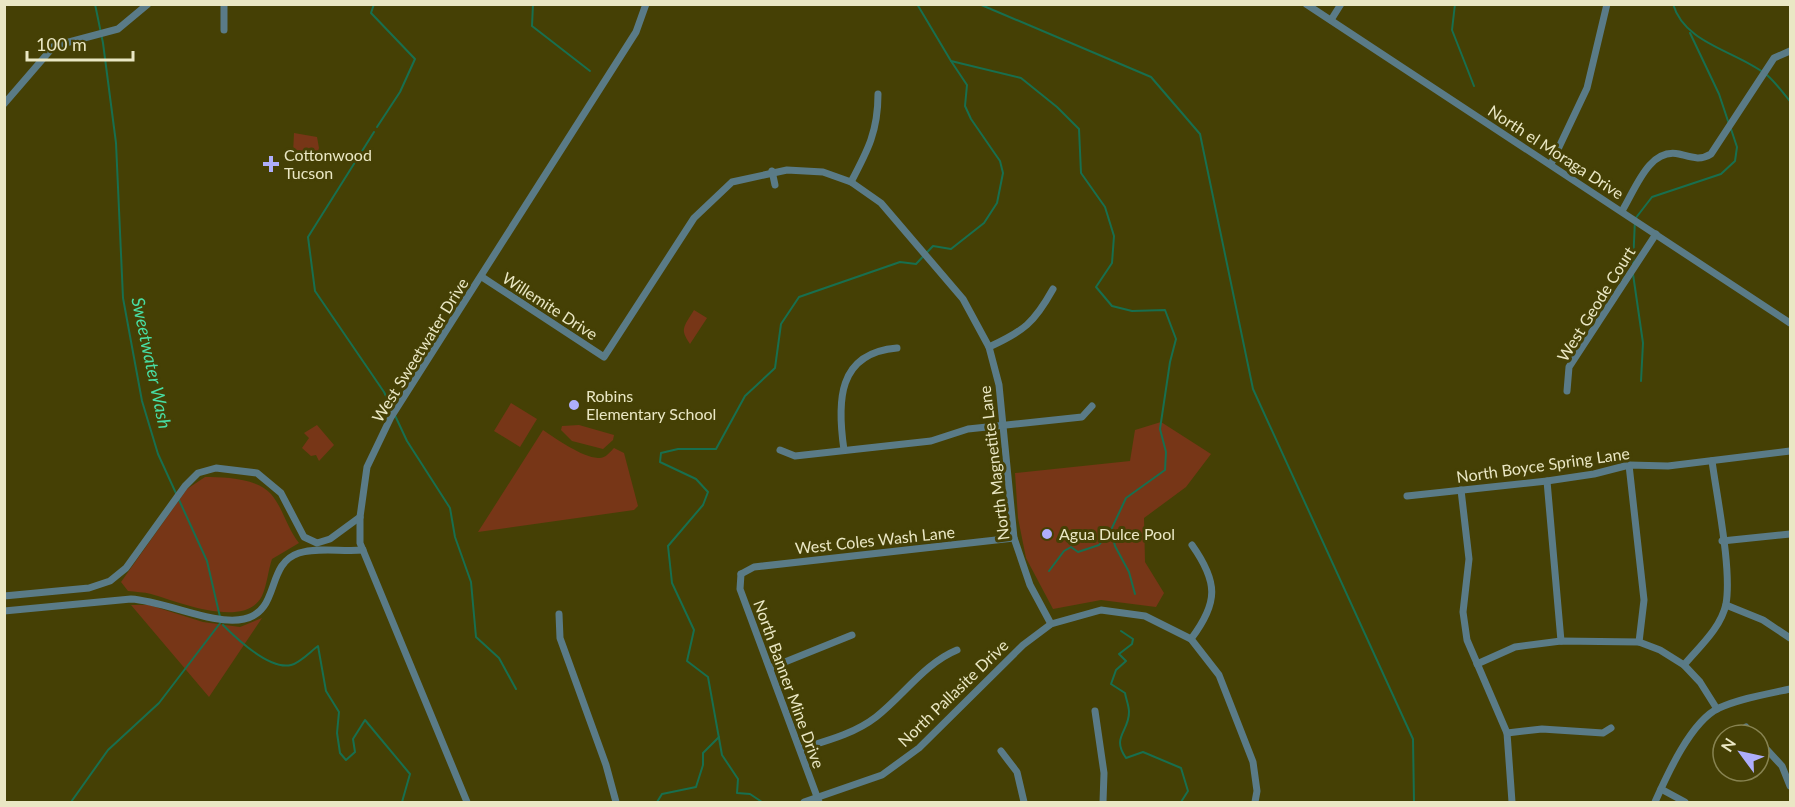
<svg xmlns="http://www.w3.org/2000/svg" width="1795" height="807" font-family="Lato,sans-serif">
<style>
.green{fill:#773617}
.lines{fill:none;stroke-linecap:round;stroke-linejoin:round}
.stream{stroke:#186f4f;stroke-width:2}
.minor{stroke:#5a7b87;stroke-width:7}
.poi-dot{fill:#aeaefb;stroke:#454005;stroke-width:2}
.labels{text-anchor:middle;stroke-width:6;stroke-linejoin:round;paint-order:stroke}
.street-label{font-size:16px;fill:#eae7c4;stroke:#454005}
.poi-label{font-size:16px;fill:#eae7c4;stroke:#454005;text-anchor:start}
.water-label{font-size:18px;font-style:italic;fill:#48dea4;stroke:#454005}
</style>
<rect width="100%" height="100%" fill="#454005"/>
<g class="green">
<path d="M294 133 317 137 319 148 315 160 293 154Z"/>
<path d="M694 310 707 318 690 344C680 329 683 328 694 310Z"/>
<path d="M511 403 537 419 520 447 494 431Z"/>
<path d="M1161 422 1211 454 1186 487 1144 518 1145 562 1164 593 1156 607 1101 600 1053 609 1026 558 1018 518 1015 473 1130 461 1135 430Z"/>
<path d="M317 425 334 445 319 461 316 455 311 456 302 448 309 438 304 433Z"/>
<path d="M579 425 614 435 613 440 603 449 572 441 561 430 562 426Z"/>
<path d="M543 430C556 439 582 457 598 458 605 459 610 452 614 448L624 453 638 506 634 510 478 532Z"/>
<path d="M205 477C224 477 257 478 271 494 283 508 287 528 299 543L272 559C268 571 267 585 262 596 245 630 176 601 151 594 144 592 135 592 128 591L121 582 187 489Z"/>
<path d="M131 605H149L203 622 240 627 262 618 209 697Z"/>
</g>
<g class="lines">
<g class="stream">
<path d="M95 4 103 43 116 143 123 298 142 401 158 454 207 561 220 617"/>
<path d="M374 4 371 13 415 59 400 92 377 127"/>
<path d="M533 4 532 26 590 71"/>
<path d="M917 4 951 61 1021 78 1057 107 1079 129 1081 173 1105 207 1114 236 1112 263 1096 287 1112 306 1132 311 1165 310 1176 339 1170 362 1160 429 1166 452 1165 470 1126 498 1111 530 1115 546 1129 572 1135 594"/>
<path d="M979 4 1151 77 1200 134 1253 389 1413 739 1414 802"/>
<path d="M1455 4 1452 30 1474 86"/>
<path d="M1673 4C1685 45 1738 51 1768 76 1776 83 1783 93 1790 101"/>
<path d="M1690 33 1719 94 1729 124"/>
<path d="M374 132 308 237 315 291 384 392 407 441 450 508 455 537 471 582 476 637 499 658 516 689"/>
<path d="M1633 265 1635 219 1652 197 1721 174 1735 161 1737 147 1731 129"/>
<path d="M1633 274 1643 343 1641 381"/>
<path d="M1049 571 1064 551 1071 547 1078 552 1099 545 1111 530"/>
<path d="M223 625C237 639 270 670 291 665 300 663 311 651 318 646L326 691 339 712 337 733 340 753 346 760 355 752 353 739 365 720 410 774 402 802"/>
<path d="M1121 631 1133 639 1132 644 1119 654 1126 661 1116 670 1111 684 1125 693C1126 699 1129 706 1129 712 1129 732 1111 737 1126 758L1143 752 1181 768 1188 791 1181 802"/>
<path d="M71 802 108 750 159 703 221 622"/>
<path d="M657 802 662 794 696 787 703 765V753L719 737"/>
<path d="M762 802 750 794 737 793 738 779 722 755 708 677 687 661 694 630 672 583 668 546 703 505 708 492 696 479 660 462 661 453 678 449H716L745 396 775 368 781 324 799 297 900 262 916 264 933 246 951 249 984 223 997 203 1003 173 1000 161 971 119 965 106 967 85 951 61"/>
</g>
<g class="minor">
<path d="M224 4V30"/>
<path d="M1306 4 1790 323"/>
<path d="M1331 20 1341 4"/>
<path d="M4 104 54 46 118 29 148 4"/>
<path d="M1551 164 1587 88 1607 4"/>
<path d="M772 171 775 185"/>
<path d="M851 182C868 150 878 131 878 94"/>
<path d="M1622 211C1635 190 1649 147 1679 154 1691 157 1700 161 1711 154L1774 58 1790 51"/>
<path d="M482 277 604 357 694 218 732 182 787 170 823 172 851 182 881 203 963 299 989 347 999 385 1014 538 1030 585 1051 624"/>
<path d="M989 347C1024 331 1034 323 1053 289"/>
<path d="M1567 391 1569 367 1656 234"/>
<path d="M780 450 795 456 931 441 968 429 1082 417 1092 406"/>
<path d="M844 450C837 402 837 353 897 348"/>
<path d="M1629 465 1644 600 1639 642"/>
<path d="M1547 481 1561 641"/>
<path d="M1461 490 1469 559 1463 612 1467 640 1507 733 1512 802"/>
<path d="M1407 496 1547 481 1594 474 1629 465 1668 466 1790 451"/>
<path d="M1722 541 1790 534"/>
<path d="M741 574 754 567 1014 538"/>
<path d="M741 574 740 589 819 802"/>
<path d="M4 596 89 588 110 581 126 568 185 486 198 473 216 468 257 473 281 493 304 537 317 543 330 539 360 517"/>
<path d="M1726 605 1763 620 1790 638"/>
<path d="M4 611 131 599C165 601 214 626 244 619 281 611 265 564 299 553 319 547 342 552 363 550"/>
<path d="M559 614 560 638 606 765 616 802"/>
<path d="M1191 639C1219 602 1218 582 1192 545"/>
<path d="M1477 664 1515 647 1561 641 1639 642 1660 650 1684 665 1700 682 1717 709"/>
<path d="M1684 665C1699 647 1721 628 1726 604 1732 570 1717 498 1712 461"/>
<path d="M770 668 852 635"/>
<path d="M1095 711 1104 773 1103 802"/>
<path d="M1746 727 1751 735"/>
<path d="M1507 733 1542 729 1603 733 1611 728"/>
<path d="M1759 741 1782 766 1790 786"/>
<path d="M800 749C826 741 854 734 876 717 903 696 925 663 957 650"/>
<path d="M1001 751 1017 772 1024 802"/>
<path d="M1661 789 1685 802"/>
<path d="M467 802 360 543V517L367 467 391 417 636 32 646 4"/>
<path d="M804 802 882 775 919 748 1023 645 1051 624 1101 610 1145 616 1191 639 1219 675 1253 762 1257 791 1255 802"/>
<path d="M1655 802C1667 775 1691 721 1719 708 1741 698 1767 694 1790 689"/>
</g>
</g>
<g class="poi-dot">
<path d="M268 155h6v6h6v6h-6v6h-6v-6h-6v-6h6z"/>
<circle cx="574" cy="405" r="6"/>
<circle cx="1047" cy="534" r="6"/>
</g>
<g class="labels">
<g class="street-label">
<text transform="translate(1556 152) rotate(33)" y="6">North el Moraga Drive</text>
<text transform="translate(1596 304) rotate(-58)" y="6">West Geode Court</text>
<text transform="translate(550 306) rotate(33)" y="6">Willemite Drive</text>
<text transform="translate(420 350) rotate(-58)" y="6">West Sweetwater Drive</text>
<text transform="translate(994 463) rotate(-97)" y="6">North Magnetite Lane</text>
<text transform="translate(1543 465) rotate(-8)" y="6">North Boyce Spring Lane</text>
<text transform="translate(875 540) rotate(-6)" y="6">West Coles Wash Lane</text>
<text transform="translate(789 684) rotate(70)" y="6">North Banner Mine Drive</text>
<text transform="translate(953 693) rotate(-44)" y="6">North Pallasite Drive</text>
</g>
<g class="poi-label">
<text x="284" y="161">Cottonwood<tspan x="284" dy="18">Tucson</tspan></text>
<text x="586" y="402">Robins<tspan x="586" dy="18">Elementary School</tspan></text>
<text x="1059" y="540">Agua Dulce Pool</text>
</g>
<g class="water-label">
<text transform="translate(151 363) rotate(78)" y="6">Sweetwater Wash</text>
</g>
</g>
<rect width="1795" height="807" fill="none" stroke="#eae7c4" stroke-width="12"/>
<g transform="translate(1741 753) rotate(303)"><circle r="28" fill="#454005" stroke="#878351" stroke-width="1.5"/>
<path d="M0-4.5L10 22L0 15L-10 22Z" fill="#aeaefb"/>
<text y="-9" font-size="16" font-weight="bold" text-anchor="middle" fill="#eae7c4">N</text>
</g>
<path d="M27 51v9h106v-9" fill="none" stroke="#eae7c4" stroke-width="3"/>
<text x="36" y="51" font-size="18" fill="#eae7c4" stroke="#454005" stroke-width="4.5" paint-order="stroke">100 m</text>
</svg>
